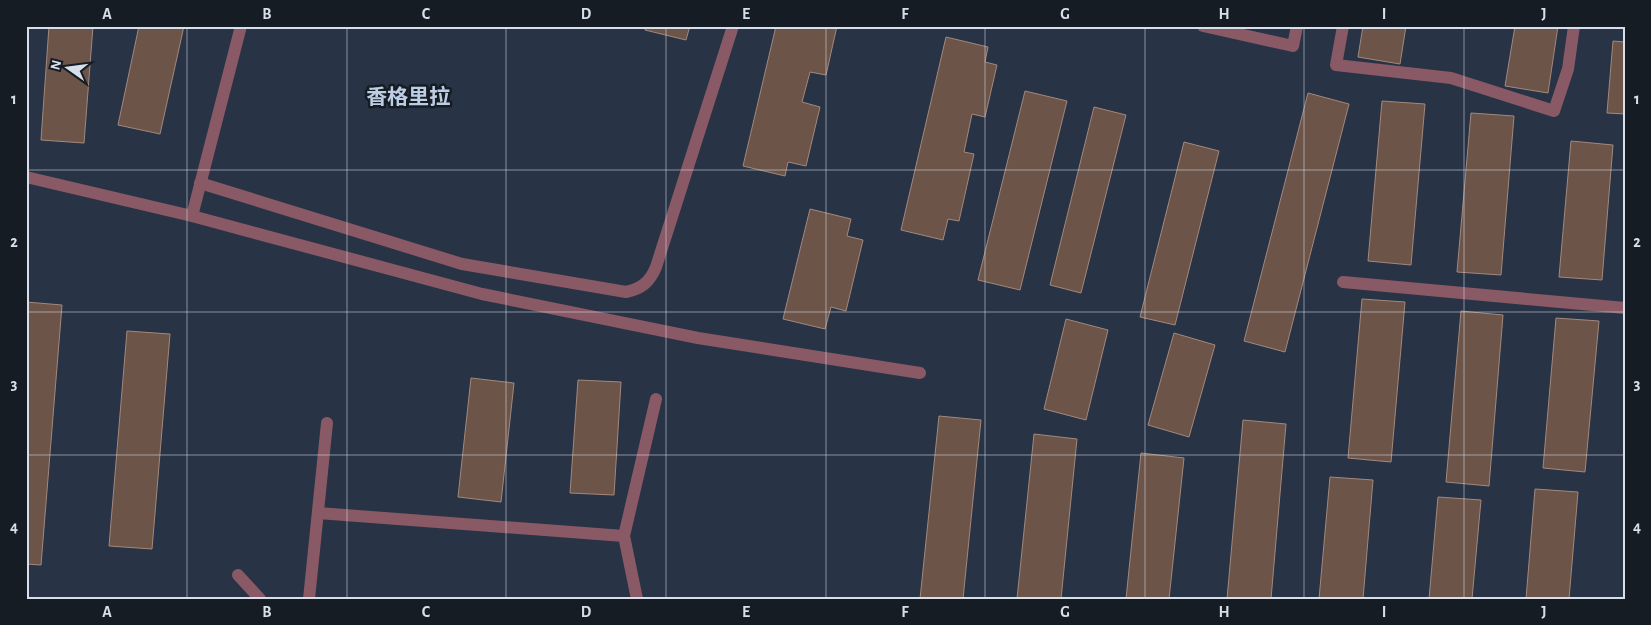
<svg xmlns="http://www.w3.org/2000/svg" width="1651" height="625" font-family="'Alegreya Sans','Noto Sans SC',sans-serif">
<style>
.building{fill:#6c5449;stroke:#a3887d}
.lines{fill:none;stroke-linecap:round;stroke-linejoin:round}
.minor{stroke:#8a5966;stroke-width:12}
.grid{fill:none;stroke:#d7dfeb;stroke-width:1;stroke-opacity:0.55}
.labels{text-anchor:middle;stroke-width:5;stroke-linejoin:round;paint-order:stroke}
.neighbourhood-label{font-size:21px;font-weight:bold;fill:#bdcde3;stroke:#161c24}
.neatline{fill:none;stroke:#d7dfeb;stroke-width:2}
.grid-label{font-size:16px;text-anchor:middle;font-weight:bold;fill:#d7dfeb}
</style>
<rect width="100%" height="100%" fill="#283446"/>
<g class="building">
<path d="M49 26H93L84 143 41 140Z"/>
<path d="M139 26H184L160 134 118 125Z"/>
<path d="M646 26H690L686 40 645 30Z"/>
<path d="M776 26H837L826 75 810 72 802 102 820 107 806 166 788 162 785 176 743 166Z"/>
<path d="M1363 26H1406L1400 64 1358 57Z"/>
<path d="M1515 26H1558L1548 93 1505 86Z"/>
<path d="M946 37 988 47 985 62 997 65 985 117 972 114 964 152 974 154 959 221 948 219 943 240 901 230Z"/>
<path d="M1613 41 1625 42V114L1607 113Z"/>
<path d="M1025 91 1067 101 1020 290 978 280Z"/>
<path d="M1308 93 1349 104 1285 352 1244 341Z"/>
<path d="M1382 101 1425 104 1411 265 1368 261Z"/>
<path d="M1094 107 1126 115 1081 293 1050 285Z"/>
<path d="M1471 113 1514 116 1501 275 1457 272Z"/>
<path d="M1571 141 1613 145 1602 280 1559 277Z"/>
<path d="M1184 142 1219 151 1175 325 1140 317Z"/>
<path d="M810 209 851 219 847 236 863 240 846 311 831 307 825 329 783 319Z"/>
<path d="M1362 299 1405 302 1391 462 1348 458Z"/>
<path d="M26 302 62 305 41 565 26 564Z"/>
<path d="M1461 311 1503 315 1489 486 1446 482Z"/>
<path d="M1556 318 1599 321 1585 472 1543 468Z"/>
<path d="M1066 319 1108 330 1086 420 1044 409Z"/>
<path d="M127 331 170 334 152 549 109 546Z"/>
<path d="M1174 333 1215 345 1189 437 1148 425Z"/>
<path d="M471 378 514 383 501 502 458 497Z"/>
<path d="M578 380 621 382 614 495 570 493Z"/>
<path d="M939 416 981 420 963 599H920Z"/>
<path d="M1243 420 1286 424 1271 599H1227Z"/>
<path d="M1034 434 1077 439 1061 599H1017Z"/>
<path d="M1141 453 1184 458 1169 599H1126Z"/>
<path d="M1330 477 1373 480 1363 599H1319Z"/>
<path d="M1535 489 1578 492 1569 599H1526Z"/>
<path d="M1438 497 1481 500 1472 599H1429Z"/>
</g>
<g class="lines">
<g class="minor">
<path d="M1203 26 1293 46 1297 26"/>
<path d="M1343 26 1336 65 1451 78 1554 111 1568 69 1574 26"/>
<path d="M26 177 192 216 482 294 698 338 920 373"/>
<path d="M200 183 462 264 626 292C641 289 650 282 656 267L733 26"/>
<path d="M192 216 241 26"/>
<path d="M1343 282 1625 308"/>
<path d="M318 513 624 536"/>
<path d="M238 575 260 599"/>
<path d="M309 599 327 423"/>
<path d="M637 599 624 536 656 399"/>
</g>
</g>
<path class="grid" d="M187 26V599M347 26V599M506 26V599M666 26V599M826 26V599M985 26V599M1145 26V599M1304 26V599M1464 26V599M26 170H1625M26 312H1625M26 455H1625"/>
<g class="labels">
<g class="neighbourhood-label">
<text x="408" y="104">香格里拉</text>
</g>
</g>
<rect width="1651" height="625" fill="none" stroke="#161c24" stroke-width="55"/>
<g transform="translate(68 68) rotate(284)" stroke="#161c24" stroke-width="4" paint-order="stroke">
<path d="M0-4L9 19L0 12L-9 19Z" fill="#d7dfeb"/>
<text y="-8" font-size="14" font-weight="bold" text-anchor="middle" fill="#d7dfeb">N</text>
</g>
<rect x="28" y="28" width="1596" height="570" class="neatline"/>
<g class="grid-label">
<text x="107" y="19">A</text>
<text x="267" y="19">B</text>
<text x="426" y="19">C</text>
<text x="586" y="19">D</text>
<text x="746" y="19">E</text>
<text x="905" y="19">F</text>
<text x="1065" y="19">G</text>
<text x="1224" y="19">H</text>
<text x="1384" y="19">I</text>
<text x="1544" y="19">J</text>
<text x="14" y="104">1</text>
<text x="1637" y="104">1</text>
<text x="14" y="247">2</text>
<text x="1637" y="247">2</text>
<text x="14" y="389">3</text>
<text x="1637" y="389">3</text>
<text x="14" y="532">4</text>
<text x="1637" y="532">4</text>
<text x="107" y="617">A</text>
<text x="267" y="617">B</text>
<text x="426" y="617">C</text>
<text x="586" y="617">D</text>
<text x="746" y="617">E</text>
<text x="905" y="617">F</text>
<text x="1065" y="617">G</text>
<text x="1224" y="617">H</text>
<text x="1384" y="617">I</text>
<text x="1544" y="617">J</text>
</g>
</svg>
